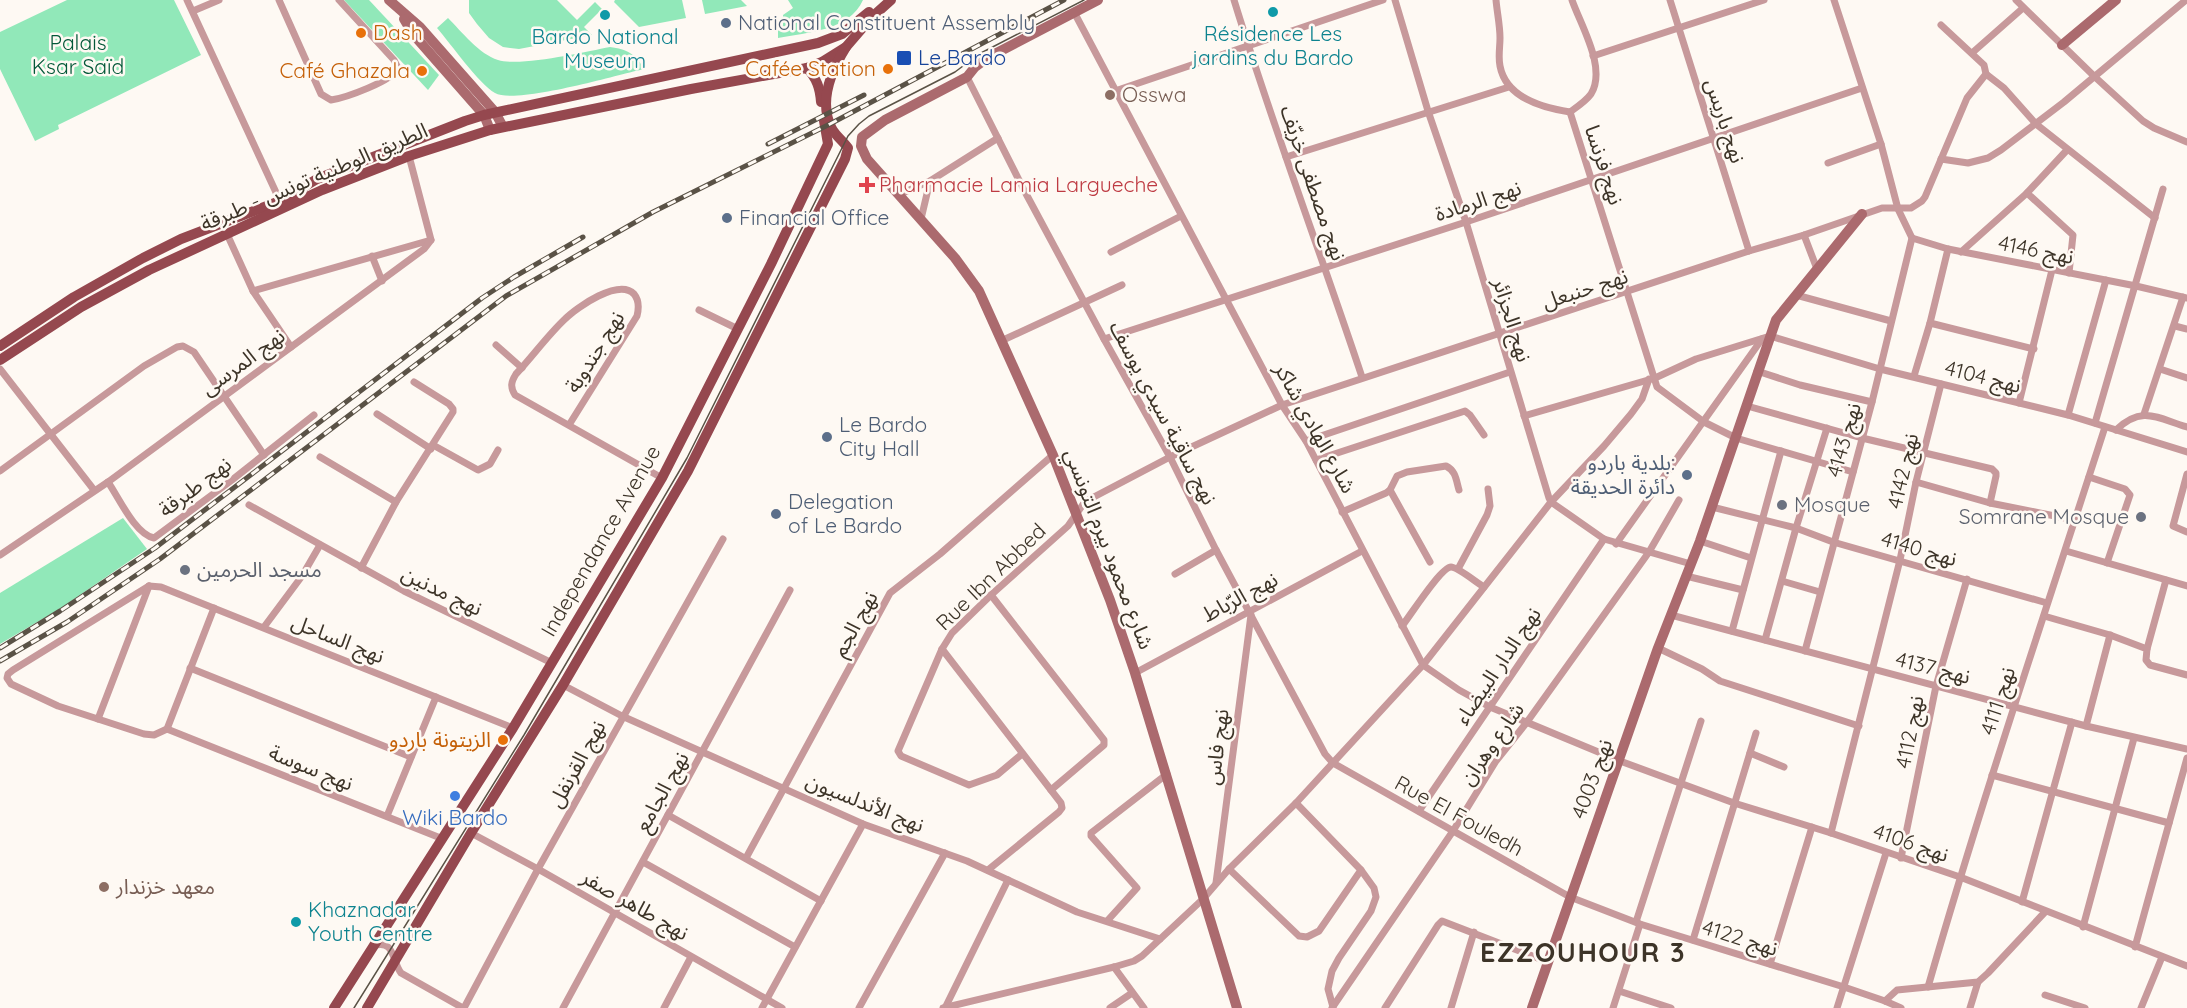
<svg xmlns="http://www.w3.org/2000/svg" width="2187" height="1008" font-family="Quicksand,'Noto Sans Arabic',sans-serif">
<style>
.green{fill:#91e8b9}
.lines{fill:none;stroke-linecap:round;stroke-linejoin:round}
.street{stroke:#c7999b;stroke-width:7}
.secondary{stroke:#ab6a6e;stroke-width:10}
.primary{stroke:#95484f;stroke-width:10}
.tram{stroke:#5a5246;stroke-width:1.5}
.rail-casing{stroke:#5a5246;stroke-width:5}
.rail{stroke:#fef9f3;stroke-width:3;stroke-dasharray:9;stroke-linecap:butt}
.culture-dot{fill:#0f9aa8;stroke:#fef9f3;stroke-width:2}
.service-dot{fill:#5c6f8a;stroke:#fef9f3;stroke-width:2}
.food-dot{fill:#e8710a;stroke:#fef9f3;stroke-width:2}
.transit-dot{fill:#1a4fb4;stroke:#fef9f3;stroke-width:2}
.education-dot{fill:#8d6e63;stroke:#fef9f3;stroke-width:2}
.health-dot{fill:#e0444e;stroke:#fef9f3;stroke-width:2}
.worship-dot{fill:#6b7280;stroke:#fef9f3;stroke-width:2}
.shop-dot{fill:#3f7fe0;stroke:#fef9f3;stroke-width:2}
.labels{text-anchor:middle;stroke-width:5;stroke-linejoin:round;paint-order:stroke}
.service-label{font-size:21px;fill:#4e5e75;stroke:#fef9f3;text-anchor:start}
.food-label{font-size:21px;fill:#c56008;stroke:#fef9f3;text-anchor:end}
.culture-label{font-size:21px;fill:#0d838f;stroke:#fef9f3}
.park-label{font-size:21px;fill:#035838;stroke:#fef9f3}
.transit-label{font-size:21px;fill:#164399;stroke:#fef9f3;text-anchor:start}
.education-label{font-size:21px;fill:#785e54;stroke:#fef9f3;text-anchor:start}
.street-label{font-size:21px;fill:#3d3428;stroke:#fef9f3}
.health-label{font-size:21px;fill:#be3a42;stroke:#fef9f3;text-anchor:start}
.worship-label{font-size:21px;fill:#5b616d;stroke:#fef9f3;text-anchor:start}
.shop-label{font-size:21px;fill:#366cbe;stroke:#fef9f3}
.district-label{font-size:27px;font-weight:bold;letter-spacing:1.5px;fill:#3d3428;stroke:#fef9f3}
</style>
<rect width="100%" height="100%" fill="#fef9f3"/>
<g class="green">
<path d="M67 0H174L201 55 58 125 59 129 35 141 0 69V32Z"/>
<path d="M344 0H369L439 75 428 90Z"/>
<path d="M469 0H557L577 20 595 2 602 9 584 27 592 35 519 49 503 47 489 38 477 24 469 13Z"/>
<path d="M615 0H682L686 18 639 27 614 2Z"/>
<path d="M702 0H741L747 6 705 14Z"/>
<path d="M788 0H863C849 31 808 32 778 38V30L783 25V15L793 8Z"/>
<path d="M448 18C462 32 479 54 498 60 521 67 584 52 610 47 627 49 636 54 644 69 617 75 515 105 495 93 479 84 451 44 437 28Z"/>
<path d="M123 518 147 549 61 608 0 644V593Z"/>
</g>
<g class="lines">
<g class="street">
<path d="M187 0 280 201"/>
<path d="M279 0 321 94 331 100C345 98 393 81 398 68L394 60 339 0"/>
<path d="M1234 0C1273 127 1320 251 1362 377"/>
<path d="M1395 0 1428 111 1466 222 1549 498 1551 502 1604 539 1691 564"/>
<path d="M1496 0C1497 12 1500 25 1500 38 1500 47 1498 57 1500 66 1506 98 1543 108 1570 112"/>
<path d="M1670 0 1749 251"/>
<path d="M1834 0 1881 144 1898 209 1912 238 1948 249 2136 286 2187 298"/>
<path d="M2016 0 2095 77 2143 121 2154 128 2187 142"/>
<path d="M193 11 219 0"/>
<path d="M1074 12 1282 405 1306 441 1423 665 1459 690 1490 707 1620 761 1734 803 1831 833 1960 877 2187 966"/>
<path d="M1972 53 2023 8"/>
<path d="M1593 56 1764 0"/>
<path d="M1986 74 2004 88 2036 124 2155 218"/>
<path d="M967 77 1024 190 1104 339 1170 457 1216 550 1325 754 1333 763 1570 897 1640 924 1844 987 1885 1001 1901 1008"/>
<path d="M1115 91 1383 0"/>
<path d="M1570 112 1657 387 1704 422 1736 438 1853 472"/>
<path d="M1570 112C1577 107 1586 101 1591 94 1607 68 1581 26 1572 0"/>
<path d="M1286 157 1509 87"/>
<path d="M1941 159 1968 163 1988 158 2001 150 2064 102 2186 0"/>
<path d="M1828 163 1881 144"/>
<path d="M2027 193 2067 150"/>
<path d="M898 195 930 181 998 138"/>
<path d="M921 219 930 181"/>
<path d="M227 234 253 291 291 347"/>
<path d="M1804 235 1817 269"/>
<path d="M1111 252 1181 216"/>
<path d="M1961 252 2027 193 2073 235 2069 273"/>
<path d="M372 256 382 281"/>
<path d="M253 291 431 240"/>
<path d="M1796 295 1891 321"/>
<path d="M699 310 738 329"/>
<path d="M1930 323 2034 349"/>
<path d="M2175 326 2187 329"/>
<path d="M1104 339 1466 222 1862 88"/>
<path d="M1001 341 1122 285"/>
<path d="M496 345 522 368"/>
<path d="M0 369 94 490"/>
<path d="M2160 369 2187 378"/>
<path d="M1757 371 1800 385 1872 402"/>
<path d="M1914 376 1930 323 1948 249"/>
<path d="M2019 403 2052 270"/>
<path d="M1747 406 1862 438 1992 469 1996 473V476L1990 503"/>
<path d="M377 414 431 449"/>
<path d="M2144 414 2183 297"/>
<path d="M2068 415 2106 280"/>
<path d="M1524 416 1655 378 1696 359 1770 336 1880 369 2068 415 2187 452"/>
<path d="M2095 423 2163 189"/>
<path d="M569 425 637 316C639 308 639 300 634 294 619 278 577 307 565 319 547 336 533 356 516 374 511 382 510 387 515 395L662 478"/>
<path d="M2116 430C2142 405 2157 418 2187 427"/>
<path d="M1306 441 1510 372"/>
<path d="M433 445 478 470 490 464 498 450"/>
<path d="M320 457 396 502"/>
<path d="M1316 460 1465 411 1470 415 1484 435"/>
<path d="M0 471 144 366 177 347 183 346 194 352 264 455"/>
<path d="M2187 474 2173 526 2187 532"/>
<path d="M2089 477 2125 489 2130 495 2107 563"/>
<path d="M108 482C119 498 135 534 154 538L232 480 314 415"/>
<path d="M1916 482 1990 503 2075 520"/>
<path d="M1390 490 1430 562"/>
<path d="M249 505 404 591 552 663"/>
<path d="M1712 507 1796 528 1833 542 2047 603"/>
<path d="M1342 512 1386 493 1390 490 1397 476 1407 472 1446 466C1456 471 1456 480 1459 490"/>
<path d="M1700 541 1751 558"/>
<path d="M1616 544 1762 339"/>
<path d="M2066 551 2187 586"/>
<path d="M0 555 108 482 424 249 431 240 409 156"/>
<path d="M361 568 396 502 453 412V409L449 404 414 382"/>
<path d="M1458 569 1487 515 1490 506 1488 489"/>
<path d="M1175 574 1216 550"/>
<path d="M1686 576 1743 590"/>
<path d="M1782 581 1820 592"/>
<path d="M149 586 13 670 8 674 7 678 11 684 58 706 144 734 154 735 167 729 214 608"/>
<path d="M149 586 161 587 513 728"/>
<path d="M991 595 1104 740V745L1051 790"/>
<path d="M1671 615 2086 726 2187 749"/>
<path d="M2044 616 2110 635 2147 649 2146 660 2150 665 2187 675"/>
<path d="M1402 626C1410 616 1441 567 1451 567 1458 567 1477 583 1484 587"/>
<path d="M264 627 302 576 320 545"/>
<path d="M1732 631 1781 451"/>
<path d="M1765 640 1796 528 1827 428"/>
<path d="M1658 648 1702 669 1720 681 1859 726"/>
<path d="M942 649 1061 803 1062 808 1059 812 988 870"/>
<path d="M2147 649 2166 580"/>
<path d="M1805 651 1872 402 1912 238"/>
<path d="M190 668 411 757"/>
<path d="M1135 673 1362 551"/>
<path d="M563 685 622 716 863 824 967 861 1077 912 1160 939"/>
<path d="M98 719 149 586"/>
<path d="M2086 726 2110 635"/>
<path d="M167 729 443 839"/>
<path d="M1750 753 1784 767"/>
<path d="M1022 754 997 775 969 785 901 756 898 751 942 649 952 633 991 595 1068 526 1084 503 1090 499 1170 457 1282 405 1749 251 1804 235 1882 208H1911L1922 201 1925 197 1967 98 1986 74 1984 65 1941 25"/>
<path d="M1992 775 2169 823"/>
<path d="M1419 811 1604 539"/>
<path d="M668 815 821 901"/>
<path d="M387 816 436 697"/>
<path d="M471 833 538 869 782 1008"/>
<path d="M1831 833 1900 560 1916 482 1941 384"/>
<path d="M746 858 890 593 940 554 1053 455"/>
<path d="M1901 858 1936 686 1967 579"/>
<path d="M643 862 795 947"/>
<path d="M1229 869 1299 936 1307 937 1319 931 1361 870 1296 803"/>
<path d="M1216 883 1251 615"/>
<path d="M2022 902 2072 722"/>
<path d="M1108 920 1137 888 1091 836V833L1167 774"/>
<path d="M1636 922 1701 721"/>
<path d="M2083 927 2134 738"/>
<path d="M1693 940 1756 733"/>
<path d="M373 946C395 938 392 962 401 973L463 1008"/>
<path d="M2135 947 2187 758"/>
<path d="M1770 964 1812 827"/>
<path d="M1114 967 1144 1008"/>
<path d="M1928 987C1982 799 2045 613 2105 427"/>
<path d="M1619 991 1671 1008"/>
<path d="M2045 995 2085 1008"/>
<path d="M1885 1001 1897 990 1978 982 1988 973 2045 912"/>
<path d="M1333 1007 1328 989 1332 971 1339 958 1371 911 1376 897 1374 888 1361 870"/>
<path d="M464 1008 538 869 723 539"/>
<path d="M563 1008 790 590"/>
<path d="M664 1008 691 957"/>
<path d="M762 1008 863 824"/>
<path d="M859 1008 945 853"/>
<path d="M943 1008 1114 967 1134 961 1142 956 1203 899 1229 869 1296 803 1423 665 1551 502 1604 446 1631 414 1642 399 1649 379"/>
<path d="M945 1008 1008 880"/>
<path d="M1110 1008 1132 993"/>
<path d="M1332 1008 1453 831 1496 761 1527 722 1649 552 1679 500"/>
<path d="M1385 1008 1438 925 1442 921 1548 962"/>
<path d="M1451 1008 1474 932"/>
<path d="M1613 1008 1640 924"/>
<path d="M1837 1008 1886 853"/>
<path d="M1970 1008 1978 982"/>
<path d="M2141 1008 2162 957"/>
</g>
<g class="secondary">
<path d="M389 0 420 27 495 112 503 127"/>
<path d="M1098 0 987 58 975 67 967 77 885 120 862 137 861 146 867 159 955 258 979 291 1053 455 1110 600 1135 673 1237 1008"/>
<path d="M404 19 413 34 484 115 490 130"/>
<path d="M2062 45 2116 0"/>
<path d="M1532 1008 1658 648 1700 541 1776 320 1862 214"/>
</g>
<g class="primary">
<path d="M807 68C817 79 820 88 821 102"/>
<path d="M0 346 74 297 143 258 181 239 280 201 317 179 465 121 484 115 818 43 842 34 869 12"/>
<path d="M0 360 81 307 149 270 322 190 409 156 490 130 691 89 807 68 822 62 846 47 871 18 891 0"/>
<path d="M334 1008 513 728 662 478 771 264 828 144 824 121"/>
<path d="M367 1008 471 833 563 685 688 471 845 159 848 148C843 141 836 136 832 129 818 102 831 71 846 47"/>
</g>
<path class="tram" d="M354 1008 524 735 687 458 848 136 859 124 869 116 955 72 979 54 1084 0"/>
<g class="rail-casing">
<g id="rail">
<path d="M768 144 864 95"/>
<path d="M0 648 60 611 155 548 482 298 514 277 583 237"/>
<path d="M0 661 67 622 160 559 506 296 653 212 830 124 1064 0"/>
</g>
</g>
<use href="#rail" class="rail"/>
</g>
<g class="culture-dot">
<circle cx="1273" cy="12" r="6"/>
<circle cx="605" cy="15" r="6"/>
<circle cx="296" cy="922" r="6"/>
</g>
<g class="service-dot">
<circle cx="726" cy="23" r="6"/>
<circle cx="727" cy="218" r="6"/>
<circle cx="827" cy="437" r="6"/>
<circle cx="1687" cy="475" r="6"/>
<circle cx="776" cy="514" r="6"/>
</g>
<g class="food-dot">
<circle cx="361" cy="33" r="6"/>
<circle cx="888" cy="69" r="6"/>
<circle cx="422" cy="71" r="6"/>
<circle cx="503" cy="740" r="6"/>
</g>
<rect class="transit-dot" x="896" y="50" width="16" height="16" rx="3"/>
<g class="education-dot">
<circle cx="1110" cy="95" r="6"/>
<circle cx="104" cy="887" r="6"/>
</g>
<path class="health-dot" d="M864 176h6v6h6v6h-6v6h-6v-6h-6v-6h6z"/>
<g class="worship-dot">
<circle cx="1782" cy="505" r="6"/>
<circle cx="2141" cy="517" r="6"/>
<circle cx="185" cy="570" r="6"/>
</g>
<circle class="shop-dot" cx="455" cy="796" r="6"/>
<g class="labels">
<g class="service-label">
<text x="738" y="30">National Constituent Assembly</text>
<text x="739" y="225">Financial Office</text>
<text x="839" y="432">Le Bardo<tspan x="839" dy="24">City Hall</tspan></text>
<text x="1675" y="470" text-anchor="end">بلدية باردو:<tspan x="1675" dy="24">دائرة الحديقة</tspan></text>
<text x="788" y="509">Delegation<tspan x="788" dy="24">of Le Bardo</tspan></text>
</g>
<g class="food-label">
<text x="373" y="40" text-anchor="start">Dash</text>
<text x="876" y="76">Cafée Station</text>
<text x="410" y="78">Café Ghazala</text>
<text x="491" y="747">الزيتونة باردو</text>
</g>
<g class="culture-label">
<text x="1273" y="41">Résidence Les<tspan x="1273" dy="24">jardins du Bardo</tspan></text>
<text x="605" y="44">Bardo National<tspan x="605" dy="24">Museum</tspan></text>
<text x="308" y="917" text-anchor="start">Khaznadar<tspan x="308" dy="24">Youth Centre</tspan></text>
</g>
<g class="park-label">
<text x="78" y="50">Palais<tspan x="78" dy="24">Ksar Saïd</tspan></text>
</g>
<g class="transit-label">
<text x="918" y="65">Le Bardo</text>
</g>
<g class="education-label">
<text x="1122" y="102">Osswa</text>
<text x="116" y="894">معهد خزندار</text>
</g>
<g class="street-label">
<text transform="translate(1725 121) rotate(72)" y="7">نهج باريس</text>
<text transform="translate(1604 165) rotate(72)" y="7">نهج فرنسا</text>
<text transform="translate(314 177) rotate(-23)" y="7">الطريق الوطنية تونس - طبرقة</text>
<text transform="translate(1313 183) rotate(71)" y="7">نهج مصطفى خريّف</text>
<text transform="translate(1478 201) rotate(-18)" y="7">نهج الرمادة</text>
<text transform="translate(2036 250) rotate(11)" y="7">نهج 4146</text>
<text transform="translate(1585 289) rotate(-18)" y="7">نهج حنبعل</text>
<text transform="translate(1512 320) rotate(73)" y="7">نهج الجزائر</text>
<text transform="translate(595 352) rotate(-58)" y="7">نهج جندوبة</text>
<text transform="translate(243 362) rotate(-36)" y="7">نهج المرسى</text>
<text transform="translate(1983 377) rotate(14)" y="7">نهج 4104</text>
<text transform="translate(1163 413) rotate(62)" y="7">نهج ساقية سيدي يوسف</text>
<text transform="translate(1315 428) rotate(61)" y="7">شارع الهادي شاكر</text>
<text transform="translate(1844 440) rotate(-74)" y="7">نهج 4143</text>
<text transform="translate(1903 471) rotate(-77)" y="7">نهج 4142</text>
<text transform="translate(195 487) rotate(-37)" y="7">نهج طبرقة</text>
<text transform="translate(601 541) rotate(-60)" y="7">Independance Avenue</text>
<text transform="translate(1109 549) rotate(69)" y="7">شارع محمود بيرم التونسي</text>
<text transform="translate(1919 549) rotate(16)" y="7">نهج 4140</text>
<text transform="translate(991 577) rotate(-44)" y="7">Rue Ibn Abbed</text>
<text transform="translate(442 591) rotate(26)" y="7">نهج مدنين</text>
<text transform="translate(1240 597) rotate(-28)" y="7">نهج الرّباط</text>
<text transform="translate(855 624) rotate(-61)" y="7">نهج الجم</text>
<text transform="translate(338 639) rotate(22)" y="7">نهج الساحل</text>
<text transform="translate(1498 666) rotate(-56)" y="7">نهج الدار البيضاء</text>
<text transform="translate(1933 668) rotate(14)" y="7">نهج 4137</text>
<text transform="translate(1998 701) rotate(-72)" y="7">نهج 4111</text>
<text transform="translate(1910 732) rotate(-79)" y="7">نهج 4112</text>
<text transform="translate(1492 744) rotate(-55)" y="7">شارع وهران</text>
<text transform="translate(1217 747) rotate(-83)" y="7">نهج فاس</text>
<text transform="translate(577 764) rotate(-61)" y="7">نهج القرنفل</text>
<text transform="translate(311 768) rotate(22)" y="7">نهج سوسة</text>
<text transform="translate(1592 779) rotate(-70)" y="7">نهج 4003</text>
<text transform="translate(662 792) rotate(-61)" y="7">نهج الجامع</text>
<text transform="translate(865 803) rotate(22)" y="7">نهج الأندلسيون</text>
<text transform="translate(1459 816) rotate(29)" y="7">Rue El Fouledh</text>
<text transform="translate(1911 843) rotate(19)" y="7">نهج 4106</text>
<text transform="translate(635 905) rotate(30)" y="7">نهج طاهر صفر</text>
<text transform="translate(1740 938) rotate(17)" y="7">نهج 4122</text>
</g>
<g class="health-label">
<text x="879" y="192">Pharmacie Lamia Largueche</text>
</g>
<g class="worship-label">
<text x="1794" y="512">Mosque</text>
<text x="2129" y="524" text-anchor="end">Somrane Mosque</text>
<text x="197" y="577">مسجد الحرمين</text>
</g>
<g class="shop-label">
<text x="455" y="825">Wiki Bardo</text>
</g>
<g class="district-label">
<text x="1583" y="962">EZZOUHOUR 3</text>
</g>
</g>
</svg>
